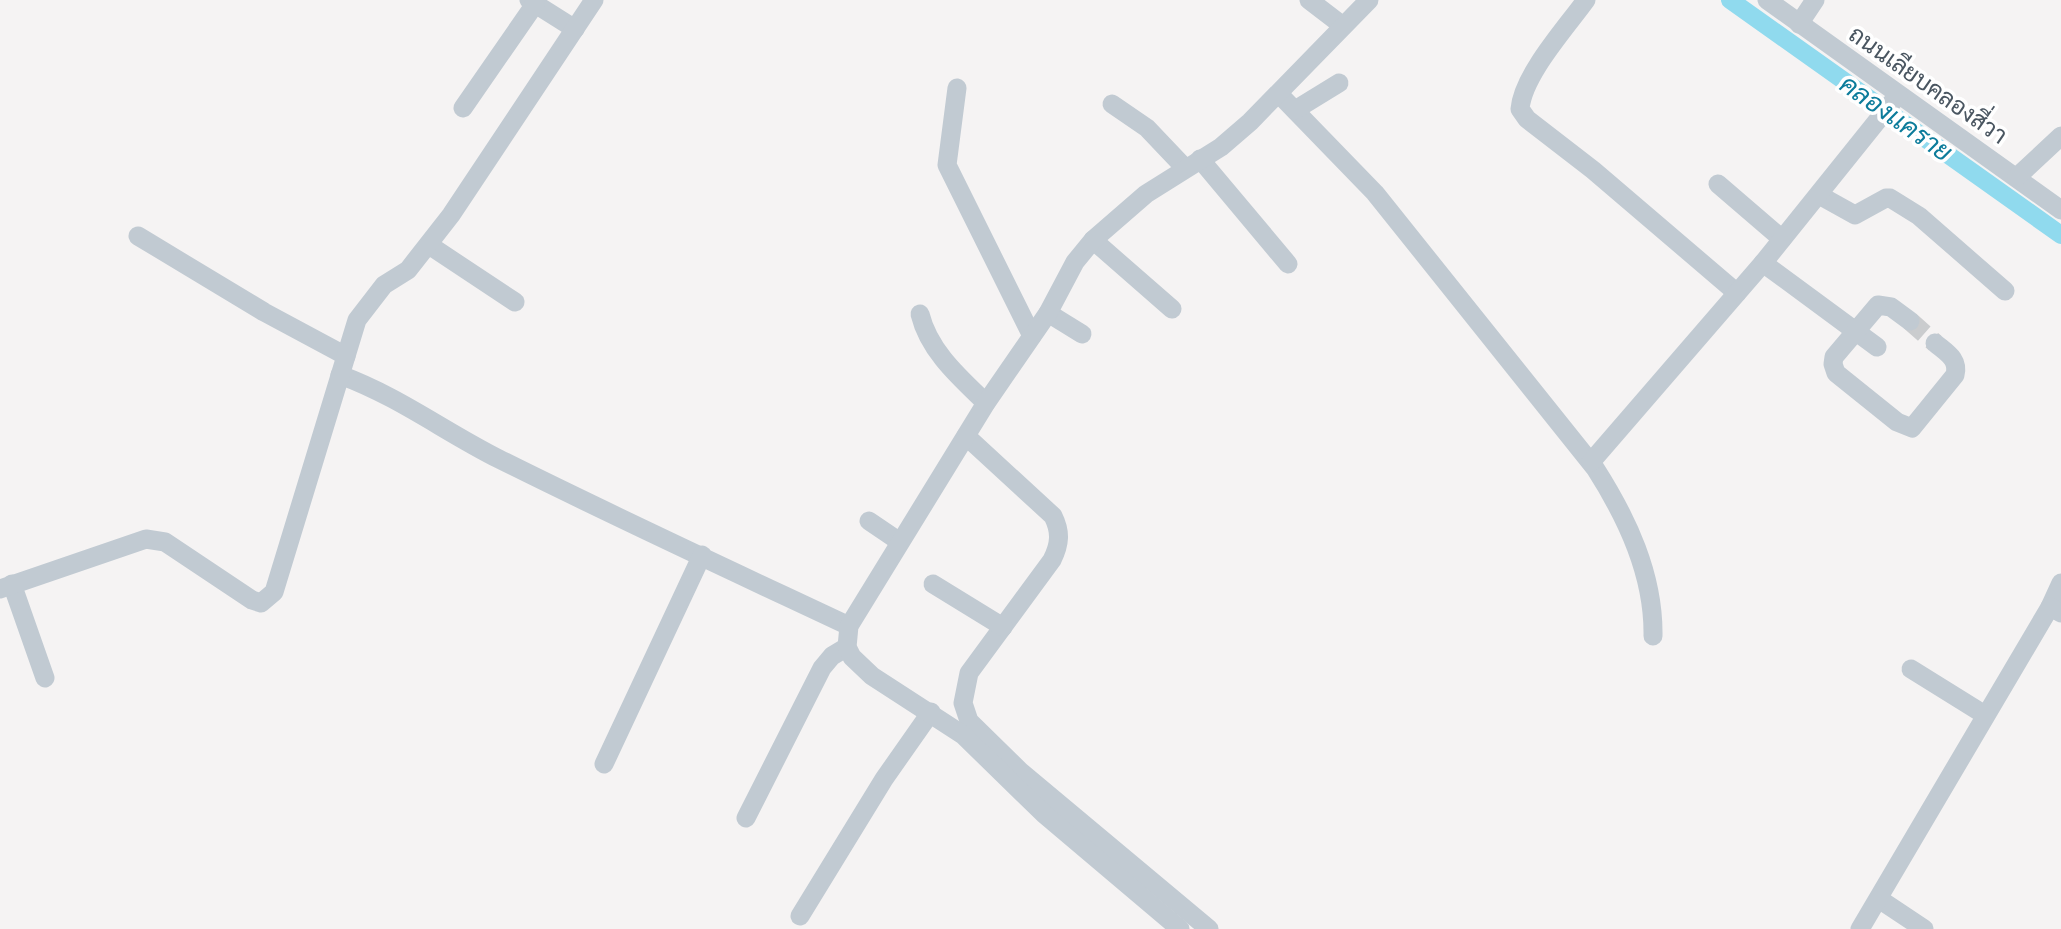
<svg xmlns="http://www.w3.org/2000/svg" width="2061" height="929" font-family="Arial,Sarabun,sans-serif">
<style>
.lines{fill:none;stroke-linecap:round;stroke-linejoin:round}
.canal{stroke:#90daee;stroke-width:18}
.minor-tunnel{stroke:#caccce;stroke-width:19;stroke-dasharray:19 10;stroke-linecap:butt}
.minor{stroke:#c1cad2;stroke-width:19}
.labels{text-anchor:middle;stroke-width:7;stroke-linejoin:round;paint-order:stroke}
.street-label{font-size:24px;fill:#4a5661;stroke:#fff}
.water-label{font-size:26px;font-style:italic;fill:#0c7c9b;stroke:#fff}
</style>
<rect width="100%" height="100%" fill="#f5f3f3"/>
<g class="lines">
<path class="canal" d="M1730 0 2061 235"/>
<path class="minor-tunnel" d="M1910 321 1935 343"/>
<g class="minor">
<path d="M529 0 575 29"/>
<path d="M1309 0 1343 26"/>
<path d="M1586 0C1565 29 1523 75 1520 109L1527 119 1593 170 1737 293"/>
<path d="M1767 0 2061 210"/>
<path d="M1799 24 1815 0"/>
<path d="M957 88 947 165 1032 336"/>
<path d="M1279 94 1375 193 1595 468C1627 518 1654 575 1653 636"/>
<path d="M1112 104 1147 128 1185 168"/>
<path d="M463 108 535 4"/>
<path d="M1295 110 1339 83"/>
<path d="M1200 159 1288 264"/>
<path d="M2017 177 2061 136"/>
<path d="M1718 184 1782 239"/>
<path d="M1819 195 1855 215 1886 198H1890L1919 216 2005 291"/>
<path d="M138 236 264 312 346 356"/>
<path d="M1093 240 1172 309"/>
<path d="M429 245 515 302"/>
<path d="M1763 263 1877 347"/>
<path d="M1048 313 1082 334"/>
<path d="M920 314C929 351 959 377 986 403"/>
<path d="M1910 321 1891 307 1878 305 1834 357 1833 364 1836 373 1897 422 1912 428 1955 375C1959 359 1947 353 1935 343"/>
<path d="M340 375C398 396 445 432 499 459 615 517 732 571 849 626"/>
<path d="M966 436 1053 516C1061 532 1060 544 1052 560L969 673 963 703 969 721 1020 771 1209 929"/>
<path d="M1591 462 1763 263 1898 95"/>
<path d="M869 521 900 542"/>
<path d="M12 584 45 678"/>
<path d="M933 584 1003 627"/>
<path d="M0 589 146 539 165 542 252 600 261 603 274 592 357 320 384 285 408 270 451 215 594 0"/>
<path d="M2050 607 2061 583"/>
<path d="M1911 669 1985 715"/>
<path d="M604 764 702 555"/>
<path d="M746 818 822 668 832 656 847 647"/>
<path d="M1879 899 1924 929"/>
<path d="M800 916 884 779 931 712"/>
<path d="M1180 929 1044 814 963 735 872 676 852 657 847 647 849 626 986 403 1048 313 1075 262 1093 240 1146 194 1221 147 1250 122 1369 0"/>
<path d="M1860 929 2050 607 2061 613"/>
</g>
</g>
<g class="labels">
<g class="street-label">
<text transform="translate(1928 85) rotate(35)" y="8">ถนนเลียบคลองสี่วา</text>
</g>
<g class="water-label">
<text transform="translate(1896 118) rotate(35)" y="9">คลองเเคราย</text>
</g>
</g>
</svg>
